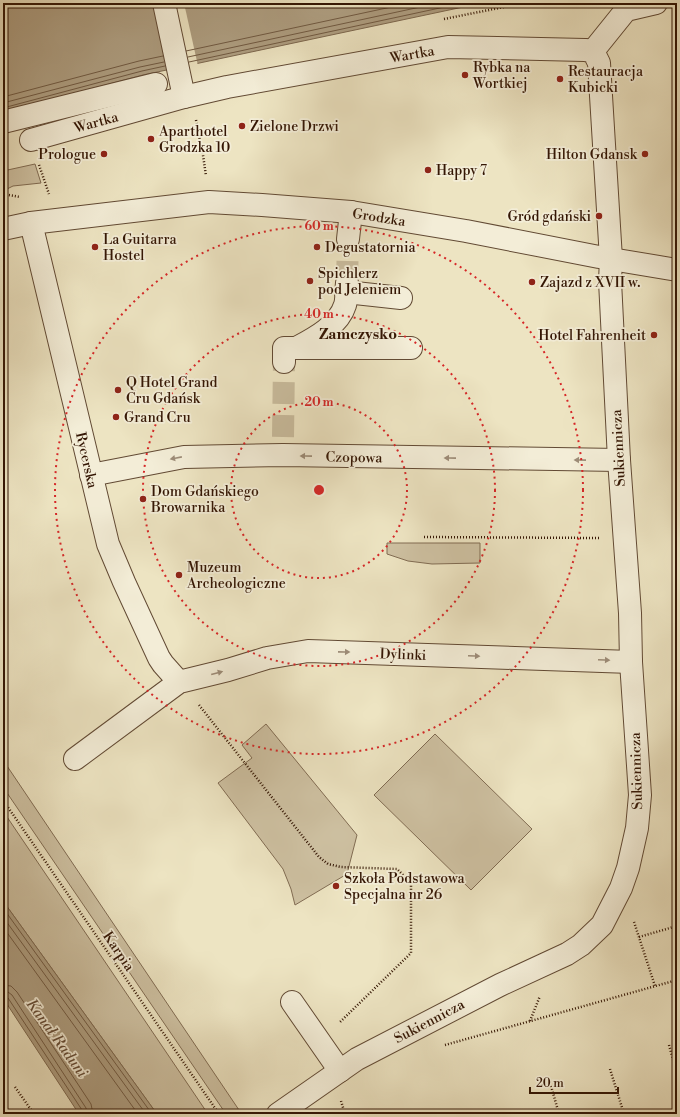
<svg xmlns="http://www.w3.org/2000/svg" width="680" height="1117" font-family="'Libre Bodoni',serif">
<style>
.green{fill:#cec1a2;stroke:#816c53}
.water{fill:#ae9e81;stroke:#7d684f}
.pier{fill:#ede4c2}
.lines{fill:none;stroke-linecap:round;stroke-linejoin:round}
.shore{stroke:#715a42;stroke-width:1}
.minor-tunnel{stroke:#c8bb9c;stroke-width:22;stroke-dasharray:22 11;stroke-linecap:butt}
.minor-casing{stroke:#624a34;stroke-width:24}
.path{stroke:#341604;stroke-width:2.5;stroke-dasharray:1 2;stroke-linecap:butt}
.minor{stroke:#f3edd7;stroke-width:22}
.oneway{fill:#9d8c78}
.ring{fill:none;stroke:#d62828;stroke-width:2;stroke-dasharray:2 4}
.poi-dot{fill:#8f2418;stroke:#f3edd7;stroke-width:1.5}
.labels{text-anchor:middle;stroke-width:3.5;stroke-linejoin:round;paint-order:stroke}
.street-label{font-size:14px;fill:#341604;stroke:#f3edd7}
.poi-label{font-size:14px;fill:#341604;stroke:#f3edd7;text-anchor:start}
.neighbourhood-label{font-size:15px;font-weight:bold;fill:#341604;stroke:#f3edd7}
.water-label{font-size:15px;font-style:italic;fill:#654c36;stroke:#f3edd7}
.centre{fill:#d62828;stroke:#f3edd7;stroke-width:2}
.ring-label{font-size:12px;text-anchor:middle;font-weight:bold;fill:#d62828;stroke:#f3edd7;stroke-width:3.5;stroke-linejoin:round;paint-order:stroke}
</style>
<rect width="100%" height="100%" fill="#ede4c2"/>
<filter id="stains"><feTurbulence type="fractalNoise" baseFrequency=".005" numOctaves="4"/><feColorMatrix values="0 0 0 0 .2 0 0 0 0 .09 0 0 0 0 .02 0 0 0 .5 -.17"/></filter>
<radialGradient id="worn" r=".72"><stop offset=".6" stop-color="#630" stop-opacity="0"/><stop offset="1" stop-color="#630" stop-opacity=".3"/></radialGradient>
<g class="green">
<path d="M35 164 41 183 13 186 3 191V171Z"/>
<path d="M387 543H480V563L432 564 408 561 387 554Z"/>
<path d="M266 724 357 835 347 874 295 905 291 889 283 869 218 783 252 758 242 745Z"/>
<path d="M435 734 532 829 471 890 374 795Z"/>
<path d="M3 760 239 1110 233 1114H226L3 787Z"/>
<path d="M3 811 208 1114H157L3 901Z"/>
</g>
<g class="water">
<path d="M3 3H482L143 75 3 112Z"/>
<path d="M3 901 157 1114H79L3 998Z"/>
</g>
<path class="pier" d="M158 3H184L198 66 172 71Z"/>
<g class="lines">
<g class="shore">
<path d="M186 51 410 3"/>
<path d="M188 57 439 3"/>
<path d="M189 62 463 3"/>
<path d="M3 97 139 61 163 56"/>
<path d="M3 103 140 67 164 62"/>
<path d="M3 108 142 71 165 66"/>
<path d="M3 908 152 1114"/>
<path d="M3 917 146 1114"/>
<path d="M3 927 138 1114"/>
<path d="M3 985 11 986 17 992 91 1104 93 1114"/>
<path d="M3 991 8 992 12 995 86 1108 87 1114"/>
<path d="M3 996 8 998 82 1110V1114"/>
</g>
<g class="minor-tunnel">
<path d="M347 283 348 239"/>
<path d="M283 437 284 362"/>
</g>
<g class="minor-casing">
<g id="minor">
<path d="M164 3 184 97"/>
<path d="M593 51 626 10 656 3"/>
<path d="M3 122 156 84"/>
<path d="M31 140 184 97 227 87 448 47 585 50 593 51 599 63 611 259 610 281 619 460 630 613 631 662 640 795 637 828 628 868 621 888 602 925 581 945 567 954 500 985 357 1059 278 1114"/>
<path d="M31 223 108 544 124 582 159 658 163 664 179 682"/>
<path d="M3 229 31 223 209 202 262 205 351 212 466 231 599 257 677 270"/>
<path d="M348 239 351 212"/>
<path d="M346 292 401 298"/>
<path d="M298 347C315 338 339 325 345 305 347 299 346 290 347 283"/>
<path d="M284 362V348H411"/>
<path d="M91 475 184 457 283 455 619 460"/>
<path d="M75 759 179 682 228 670 267 658 308 651 631 662"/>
<path d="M292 1002 340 1071"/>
</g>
</g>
<g class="path">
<path d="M444 19 524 3"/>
<path d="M196 120 203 155 206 176"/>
<path d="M39 165 49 194"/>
<path d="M3 194 20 197"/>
<path d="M424 537 599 538"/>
<path d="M199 705 319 857 328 864 341 867 397 869 411 883V953L339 1023"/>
<path d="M3 800 219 1114"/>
<path d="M634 922 655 986"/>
<path d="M639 937 677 926"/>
<path d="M530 1021 540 996"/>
<path d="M445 1045 677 980"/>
<path d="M669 1045 677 1074"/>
<path d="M610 1069 624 1114"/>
<path d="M551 1086 559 1114"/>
<path d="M15 1087 34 1114"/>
<path d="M341 1101 345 1114"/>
<path d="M246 1114 252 1110"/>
</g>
<use href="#minor" class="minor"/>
</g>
<defs><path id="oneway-solid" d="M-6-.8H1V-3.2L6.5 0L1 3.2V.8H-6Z"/></defs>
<g class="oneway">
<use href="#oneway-solid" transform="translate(306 456) rotate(-179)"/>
<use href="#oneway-solid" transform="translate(176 458) rotate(169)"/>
<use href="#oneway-solid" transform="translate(450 458) rotate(-179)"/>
<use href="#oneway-solid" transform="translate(580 460) rotate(-179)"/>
<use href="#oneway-solid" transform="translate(344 652) rotate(1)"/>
<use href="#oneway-solid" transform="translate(474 656) rotate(2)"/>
<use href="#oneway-solid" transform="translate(604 660) rotate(2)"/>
<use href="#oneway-solid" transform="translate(217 673) rotate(-15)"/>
</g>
<g class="ring">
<circle cx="319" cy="490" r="88"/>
<circle cx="319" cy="490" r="176"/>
<circle cx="319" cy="490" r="264"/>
</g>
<g class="poi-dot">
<circle cx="465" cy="75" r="4"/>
<circle cx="560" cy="79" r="4"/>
<circle cx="242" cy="126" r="4"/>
<circle cx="151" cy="139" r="4"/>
<circle cx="104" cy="154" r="4"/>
<circle cx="645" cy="154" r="4"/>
<circle cx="428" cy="170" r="4"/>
<circle cx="599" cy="216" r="4"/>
<circle cx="95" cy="247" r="4"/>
<circle cx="317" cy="247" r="4"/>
<circle cx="310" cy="281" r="4"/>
<circle cx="532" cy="282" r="4"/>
<circle cx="654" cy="335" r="4"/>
<circle cx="118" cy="390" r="4"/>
<circle cx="116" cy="417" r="4"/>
<circle cx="143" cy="499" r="4"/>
<circle cx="179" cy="575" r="4"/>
<circle cx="336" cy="886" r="4"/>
</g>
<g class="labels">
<g class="street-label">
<text transform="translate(412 54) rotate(-10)" y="5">Wartka</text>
<text transform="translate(96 122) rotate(-15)" y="5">Wartka</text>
<text transform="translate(379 217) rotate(9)" y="5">Grodzka</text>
<text transform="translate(618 448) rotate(-93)" y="5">Sukiennicza</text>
<text transform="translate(354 457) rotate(1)" y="5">Czopowa</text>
<text transform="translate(87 460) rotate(77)" y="5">Rycerska</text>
<text transform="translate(403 654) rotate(2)" y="5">Dylinki</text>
<text transform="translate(636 771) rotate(-92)" y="5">Sukiennicza</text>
<text transform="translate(119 951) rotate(56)" y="5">Karpia</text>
<text transform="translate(429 1021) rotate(-28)" y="5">Sukiennicza</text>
</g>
<g class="poi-label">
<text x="473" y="72">Rybka na<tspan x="473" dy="16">Wortkiej</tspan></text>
<text x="568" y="76">Restauracja<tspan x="568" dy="16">Kubicki</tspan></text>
<text x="250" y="131">Zielone Drzwi</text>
<text x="159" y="136">Aparthotel<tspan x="159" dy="16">Grodzka 10</tspan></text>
<text x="96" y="159" text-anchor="end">Prologue</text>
<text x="637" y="159" text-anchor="end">Hilton Gdansk</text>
<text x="436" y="175">Happy 7</text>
<text x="591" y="221" text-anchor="end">Gród gdański</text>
<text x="103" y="244">La Guitarra<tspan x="103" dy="16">Hostel</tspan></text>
<text x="325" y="252">Degustatornia</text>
<text x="318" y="278">Spichlerz<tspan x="318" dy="16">pod Jeleniem</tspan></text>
<text x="540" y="287">Zajazd z XVII w.</text>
<text x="646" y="340" text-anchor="end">Hotel Fahrenheit</text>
<text x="126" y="387">Q Hotel Grand<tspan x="126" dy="16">Cru Gdańsk</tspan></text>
<text x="124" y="422">Grand Cru</text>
<text x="151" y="496">Dom Gdańskiego<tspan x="151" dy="16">Browarnika</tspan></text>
<text x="187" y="572">Muzeum<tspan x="187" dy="16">Archeologiczne</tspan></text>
<text x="344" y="883">Szkoła Podstawowa<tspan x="344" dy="16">Specjalna nr 26</tspan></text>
</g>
<g class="neighbourhood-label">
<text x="358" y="339">Zamczysko</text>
</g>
<g class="water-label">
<text transform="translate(57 1038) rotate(54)" y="5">Kanał Raduni</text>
</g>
</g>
<circle cx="319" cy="490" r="6" class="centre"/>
<g class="ring-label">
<text x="319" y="230">60 m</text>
<text x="319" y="318">40 m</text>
<text x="319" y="406">20 m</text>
</g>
<rect width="680" height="1117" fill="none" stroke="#ede4c2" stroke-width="16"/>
<rect x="4" y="4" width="672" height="1109" fill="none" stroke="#341604" stroke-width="2"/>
<rect x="8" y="8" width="664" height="1101" fill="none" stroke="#341604"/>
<path d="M530 1087v6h88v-6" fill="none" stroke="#341604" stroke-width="2"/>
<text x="536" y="1087" font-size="12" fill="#341604" stroke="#f3edd7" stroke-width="3" paint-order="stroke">20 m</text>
<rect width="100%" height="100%" filter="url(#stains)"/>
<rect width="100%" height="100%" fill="url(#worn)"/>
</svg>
